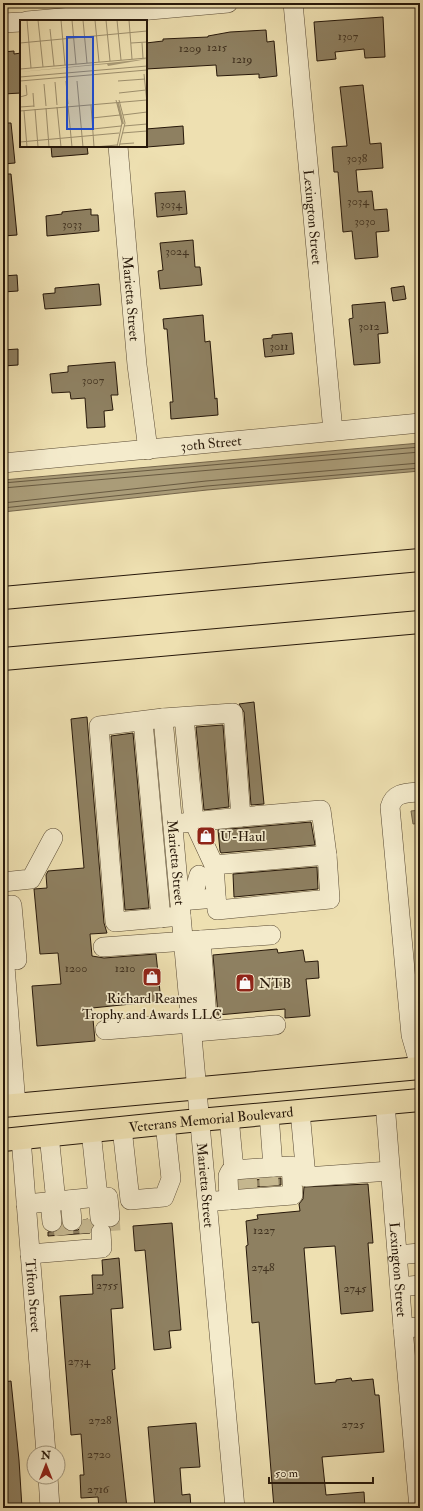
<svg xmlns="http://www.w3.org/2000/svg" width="423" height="1511" font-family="'IM FELL Double Pica',serif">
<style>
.water{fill:#aa9c78;stroke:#76674c}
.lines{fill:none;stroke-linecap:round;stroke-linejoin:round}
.shore{stroke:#685a41;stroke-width:1}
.building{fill:#8e8061;stroke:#27180a}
.minor-tunnel{stroke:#c6b890;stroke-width:19;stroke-dasharray:19 10;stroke-linecap:butt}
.minor-casing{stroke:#594a34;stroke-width:20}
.major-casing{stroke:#27180a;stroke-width:24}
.highway-casing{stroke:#27180a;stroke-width:24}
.minor{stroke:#f4ebcc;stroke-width:19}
.major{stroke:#eee0b1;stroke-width:22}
.highway{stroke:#eee0b1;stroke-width:22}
.labels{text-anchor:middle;stroke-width:3.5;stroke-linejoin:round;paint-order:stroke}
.number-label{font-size:12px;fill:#413220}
.street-label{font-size:14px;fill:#27180a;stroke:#f4ebcc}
.poi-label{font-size:14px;fill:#27180a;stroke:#f4ebcc;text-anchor:start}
.inset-river{fill:none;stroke:#aa9c78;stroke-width:2}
.inset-road{fill:none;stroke:#9e906e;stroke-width:1}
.view{fill:#1d4ed8;fill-opacity:0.15;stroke:#1d4ed8;stroke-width:2}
.inset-edge{fill:none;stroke:#27180a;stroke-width:2}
</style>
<rect width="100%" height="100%" fill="#eee0b1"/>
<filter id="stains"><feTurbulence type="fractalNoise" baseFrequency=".005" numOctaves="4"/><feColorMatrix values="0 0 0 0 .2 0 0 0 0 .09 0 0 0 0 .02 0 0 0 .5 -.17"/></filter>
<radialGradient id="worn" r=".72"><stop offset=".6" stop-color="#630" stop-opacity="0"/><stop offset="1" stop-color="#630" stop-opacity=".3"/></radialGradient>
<g class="water">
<path d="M420 443V471L207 490 3 512V480Z"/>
<path d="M420 810V823L413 824 411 811Z"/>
</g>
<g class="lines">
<g class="shore">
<path d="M3 483 420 447"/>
<path d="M3 488 420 452"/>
<path d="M3 503 206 481 420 463"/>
<path d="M3 508 207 486 420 468"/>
</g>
</g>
<g class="building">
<path d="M383 17 385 57 365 58 364 49 335 52 336 59 317 61 314 22Z"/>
<path d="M266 30 267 42 274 41 277 76 259 78V74L217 76 216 65 146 69V43L163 41V39L208 37V36L230 32Z"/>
<path d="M14 51V54L21 53V93L3 94V52Z"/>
<path d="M363 85 370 144 381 143 383 168 356 170 358 192 372 191 374 210 387 209 389 231 376 232 378 257 355 259 352 231 343 232 338 172H334L332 147 347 146 340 87Z"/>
<path d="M3 123H11L15 163 3 164Z"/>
<path d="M183 126 184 144 147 147 146 129Z"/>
<path d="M51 146H87L88 154 52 157Z"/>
<path d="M3 174H11L17 235 3 236Z"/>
<path d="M185 191 187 214 157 217 155 193Z"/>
<path d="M91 209V215H98L99 231 47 236 46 216 62 214V212Z"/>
<path d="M193 240 195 267H200L202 285 160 289 158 271 163 270 160 243Z"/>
<path d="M17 275 18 291 3 292V276Z"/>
<path d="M99 284 101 305 45 309 43 294 55 293V288Z"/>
<path d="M404 286 406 299 393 301 391 288Z"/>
<path d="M385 302 388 333 378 334 380 363 354 365 349 319 353 318 352 305Z"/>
<path d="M203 315 205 342 210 341 215 399 217 398 218 415 171 419 170 402H173L167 329H164L163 319Z"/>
<path d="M292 333 294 354 265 357 263 339 272 338V335Z"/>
<path d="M18 349V365L3 366V350Z"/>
<path d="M115 362 118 395H111L113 410 104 411 105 427 87 428 85 398 71 399 70 392 52 393 50 374 68 372V366Z"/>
<path d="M254 702 264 804 251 805 244 712 239 704Z"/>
<path d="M87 717 104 923 107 933 90 934 92 956 104 958 156 954 161 1001 92 1008 95 1041 37 1046 32 986 61 984 58 953 40 954 34 889 47 888 46 875 48 871 84 868 71 719Z"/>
<path d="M223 725 229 807 204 810 196 727Z"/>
<path d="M133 733 149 908 125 910 111 736Z"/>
<path d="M311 822 315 845 221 853 220 851 218 830Z"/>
<path d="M317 867 318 889 234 897 233 874Z"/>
<path d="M277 949 278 953 303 950 305 962 318 961 319 978 306 979 310 1016 285 1018V1009L218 1015 213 955Z"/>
<path d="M281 1178V1185L240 1188 239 1181Z"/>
<path d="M368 1184 373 1243H368L373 1311 341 1314 335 1246 304 1248 315 1384 336 1382V1380L351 1378 352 1381 373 1379 375 1395H379L384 1452 322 1457 326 1495 364 1492 365 1508H274L259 1322 252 1323 246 1246 248 1245 246 1221 258 1219 257 1215 300 1211 299 1204 303 1199 304 1187Z"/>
<path d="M88 1219 92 1226 90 1233 48 1236V1232L58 1231 62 1225 68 1231 78 1230 82 1226 83 1220Z"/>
<path d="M172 1223 181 1330 169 1331 171 1348 154 1350 145 1250 135 1251 133 1226Z"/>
<path d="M119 1258 123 1308 111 1309 115 1369 112 1370 127 1508H99L98 1497 81 1498 80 1475H84L81 1434 71 1435 60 1296 93 1294 92 1275H103L102 1260Z"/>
<path d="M11 1381 19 1460 22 1508H3V1382Z"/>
<path d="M196 1423 200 1467 180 1468 182 1495 190 1494 191 1508H155L148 1427Z"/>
</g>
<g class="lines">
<g class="minor-tunnel">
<path d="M268 1167 270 1197"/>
<path d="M247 1174 248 1189"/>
<path d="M110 1217 111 1231"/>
<path d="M88 1219 89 1233"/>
<path d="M62 1221 64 1235"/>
</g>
<g class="minor-casing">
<g id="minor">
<path id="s1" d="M293 3 333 431"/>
<path d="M27 21 228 3"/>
<path d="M3 23 21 22"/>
<path id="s2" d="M118 146 137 365 148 450"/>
<path id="s3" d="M3 463 420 423"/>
<path d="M184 717 194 822 214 865 327 855 330 899 217 910 214 865"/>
<path id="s4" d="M163 718 235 1508"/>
<path d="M143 721 161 918"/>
<path d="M420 792C407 793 394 792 390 807L411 1035 420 1066"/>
<path d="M241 817 321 810 327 855"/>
<path d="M173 824 241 817 233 713 163 718 99 726 115 922 181 916"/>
<path d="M3 882 31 879 53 838"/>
<path d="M192 899 199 875"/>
<path d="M180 901 216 898"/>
<path d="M3 906 12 905 17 960"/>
<path d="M201 940 208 1030"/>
<path d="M3 941 16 1105"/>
<path d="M103 947 271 935"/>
<path d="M105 1030 191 1023"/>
<path d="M195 1032 276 1025"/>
<path id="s5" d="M385 1103 403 1328 419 1508"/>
<path d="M300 1111 306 1177 390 1171"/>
<path d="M229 1117 234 1170 273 1167 269 1114"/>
<path d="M122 1128 130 1200 164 1197 171 1179 165 1123"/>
<path d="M49 1135 56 1202"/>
<path id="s6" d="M21 1138 46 1453"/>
<path d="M70 1200 72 1221"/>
<path d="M229 1200 293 1195 291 1166 273 1167"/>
<path d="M216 1201 229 1200 228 1176 230 1172 234 1170"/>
<path d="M50 1202 52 1222"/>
<path d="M26 1204 98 1197 91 1131"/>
<path d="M100 1218 98 1197H108L110 1217"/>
<path d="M30 1254 102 1248 101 1232"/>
<path d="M397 1255 420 1253"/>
<path d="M400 1287 420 1285"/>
<path d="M403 1328 420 1327"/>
<path d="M48 1477 50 1508"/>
</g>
</g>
<g class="major-casing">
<g id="major">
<path d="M3 1106 420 1068"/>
<path id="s7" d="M3 1140 199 1120 420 1100"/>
</g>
</g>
<g class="highway-casing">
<g id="highway">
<path d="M3 598 420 560"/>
<path d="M3 659 420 622"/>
</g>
</g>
<use href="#minor" class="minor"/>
<use href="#major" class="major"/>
<use href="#highway" class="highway"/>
</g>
<defs>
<g id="shop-square" transform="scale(1)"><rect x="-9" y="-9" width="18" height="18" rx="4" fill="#8f2418" stroke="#f4ebcc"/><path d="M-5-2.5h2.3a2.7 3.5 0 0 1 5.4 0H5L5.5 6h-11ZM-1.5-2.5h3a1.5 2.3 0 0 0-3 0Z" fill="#fff"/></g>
</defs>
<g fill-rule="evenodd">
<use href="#shop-square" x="206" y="836"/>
<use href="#shop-square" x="152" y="977"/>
<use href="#shop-square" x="245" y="983"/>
</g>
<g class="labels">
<g class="number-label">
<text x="348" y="40">1307</text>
<text x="217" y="51">1215</text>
<text x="190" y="52">1209</text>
<text x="242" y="63">1219</text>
<text x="357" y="162">3038</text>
<text x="358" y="205">3034</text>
<text x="171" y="208">3034</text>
<text x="365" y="225">3030</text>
<text x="72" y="228">3033</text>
<text x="177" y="255">3024</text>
<text x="369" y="330">3012</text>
<text x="279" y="350">3011</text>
<text x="93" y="384">3007</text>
<text x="76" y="972">1200</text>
<text x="125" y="972">1210</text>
<text x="264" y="1234">1227</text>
<text x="263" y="1271">2748</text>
<text x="107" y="1289">2755</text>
<text x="355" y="1292">2745</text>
<text x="79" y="1365">2734</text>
<text x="100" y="1424">2728</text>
<text x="353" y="1428">2725</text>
<text x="99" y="1458">2720</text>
<text x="98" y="1493">2716</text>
</g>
<g class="street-label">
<text dy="5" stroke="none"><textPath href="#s1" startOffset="215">Lexington Street</textPath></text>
<text dy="5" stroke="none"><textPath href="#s2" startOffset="153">Marietta Street</textPath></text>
<text dy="5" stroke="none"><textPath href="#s3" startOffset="209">30th Street</textPath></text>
<text dy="5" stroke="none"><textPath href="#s4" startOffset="145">Marietta Street</textPath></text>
<text dy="5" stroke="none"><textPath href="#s7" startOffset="209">Veterans Memorial Boulevard</textPath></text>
<text dy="5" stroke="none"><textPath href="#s4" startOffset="469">Marietta Street</textPath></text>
<text dy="5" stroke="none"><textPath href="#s5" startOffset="167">Lexington Street</textPath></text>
<text dy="5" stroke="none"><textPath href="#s6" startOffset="158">Tifton Street</textPath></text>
</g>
<g class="poi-label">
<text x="220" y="841">U-Haul</text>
<text x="259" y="988">NTB</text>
<text x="152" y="1003" text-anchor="middle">Richard Reames<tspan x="152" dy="16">Trophy and Awards LLC</tspan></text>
</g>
</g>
<g transform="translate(20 20)">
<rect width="127" height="127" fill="#eee0b1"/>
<path d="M127 39 88 46 87 44 0 52Z" fill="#aa9c78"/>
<path class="inset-river" d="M98 83 103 104"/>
<path class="inset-road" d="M7 0 11 48M18 0 23 47M41 0 45 45M52 0 56 44M63 0 67 43M75 0 79 42M86 0 90 41M97 0 101 40M109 0 112 39M30 9 34 46M0 23 127 11M111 23 127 22M122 23 123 38M0 49 127 38M124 54 127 83M0 57 127 46M0 61 127 50M46 61 48 84M57 61 63 127M98 61 125 59M35 62 37 85M24 64 26 86M13 73 14 87M99 73 126 70M0 77 7 75 6 65M96 80 102 103 97 127M71 85 74 127 97 125M48 86 52 127M0 87 14 86M37 87 41 127M26 88 29 127M15 89 18 127M0 91 127 80M4 91 7 127M103 95 127 92M72 98 100 95M104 106 127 104M73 109 101 106M102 113 127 111M0 122 99 113M100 124 114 123M99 127 105 103 99 80"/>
<path class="view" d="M47 17H73V109H47Z"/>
<rect width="127" height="127" class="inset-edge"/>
</g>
<rect width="423" height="1511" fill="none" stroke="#eee0b1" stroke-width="16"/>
<rect x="4" y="4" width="415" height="1503" fill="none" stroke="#27180a" stroke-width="2"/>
<rect x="8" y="8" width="407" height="1495" fill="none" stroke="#27180a"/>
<g transform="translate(46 1465)"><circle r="19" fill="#f4ebcc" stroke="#a2977e"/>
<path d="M0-3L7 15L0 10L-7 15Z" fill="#8f2418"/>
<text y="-6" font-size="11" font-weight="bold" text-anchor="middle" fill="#27180a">N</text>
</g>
<path d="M269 1477v6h104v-6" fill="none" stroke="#27180a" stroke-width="2"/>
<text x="275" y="1477" font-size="12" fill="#27180a" stroke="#f4ebcc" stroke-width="3" paint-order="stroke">50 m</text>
<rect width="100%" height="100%" filter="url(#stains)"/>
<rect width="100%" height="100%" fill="url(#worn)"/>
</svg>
